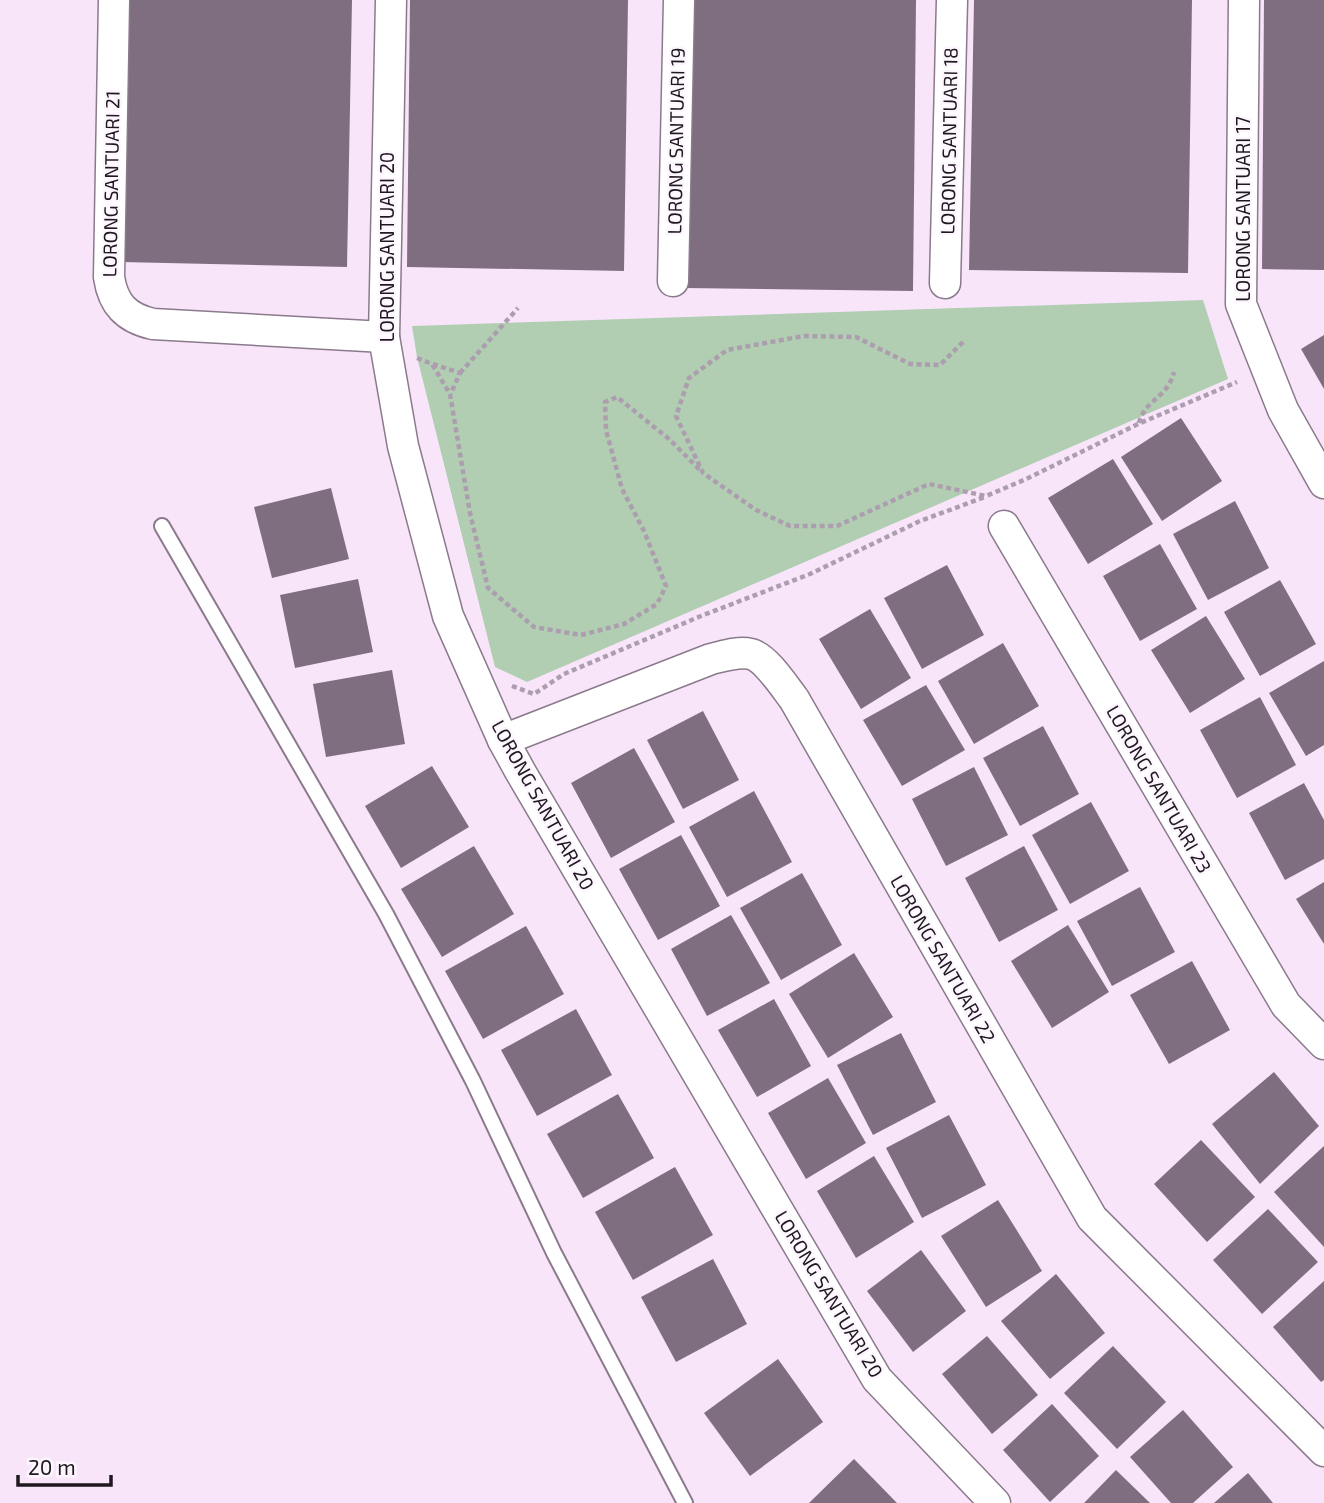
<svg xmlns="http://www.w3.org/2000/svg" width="1324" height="1503" font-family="'Exo 2',sans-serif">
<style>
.green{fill:#b1ceb2}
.building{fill:#7f6e80}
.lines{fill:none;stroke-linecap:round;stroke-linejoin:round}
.service-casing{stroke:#8b7a8c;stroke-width:18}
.minor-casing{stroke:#8b7a8c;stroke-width:33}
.path{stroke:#ac9eae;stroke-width:4.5;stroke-dasharray:5 3.5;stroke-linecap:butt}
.service{stroke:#fff;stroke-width:14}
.minor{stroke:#fff;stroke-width:30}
.labels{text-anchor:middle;stroke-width:5;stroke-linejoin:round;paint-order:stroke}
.street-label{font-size:19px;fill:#1e181f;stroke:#fef6ff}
</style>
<rect width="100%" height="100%" fill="#f8e5fa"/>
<path class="green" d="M1203 300 1228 379 527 682 495 667 417 357 412 326Z"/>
<g class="building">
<path d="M126 0H352L347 267 121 262Z"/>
<path d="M410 0H628L624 271 407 267Z"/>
<path d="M687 0H916L913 291 684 288Z"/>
<path d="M974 0H1192L1188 273 969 270Z"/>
<path d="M1264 0H1324V270L1262 269Z"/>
<path d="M1324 335V389L1301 349Z"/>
<path d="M1181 418 1222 481 1162 521 1121 457Z"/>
<path d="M1113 459 1153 524 1088 564 1048 498Z"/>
<path d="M331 488 349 559 272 578 254 507Z"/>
<path d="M1235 501 1269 568 1208 600 1173 534Z"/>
<path d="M1160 544 1197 609 1140 641 1103 576Z"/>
<path d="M947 565 984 635 922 669 884 598Z"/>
<path d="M358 579 373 652 295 668 280 595Z"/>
<path d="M1280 580 1316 644 1260 676 1224 612Z"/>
<path d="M870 609 911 678 861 709 819 639Z"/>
<path d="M1206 616 1245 679 1190 713 1151 650Z"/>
<path d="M1003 643 1039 706 974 744 938 681Z"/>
<path d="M1324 661V745L1306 756 1269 693Z"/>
<path d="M392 670 405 744 326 757 313 684Z"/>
<path d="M926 685 965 750 902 786 863 720Z"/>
<path d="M1260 697 1296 765 1237 798 1200 730Z"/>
<path d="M703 711 739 780 683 809 647 740Z"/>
<path d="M1043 726 1079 794 1020 826 983 758Z"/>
<path d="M634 748 675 822 611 858 571 783Z"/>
<path d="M432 766 469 827 401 868 365 806Z"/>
<path d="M974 767 1008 835 946 866 912 799Z"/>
<path d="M1304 783 1324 820V859L1285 880 1249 813Z"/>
<path d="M754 791 792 862 727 897 689 827Z"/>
<path d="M1091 802 1129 871 1070 904 1032 835Z"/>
<path d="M681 835 720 906 658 940 619 869Z"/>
<path d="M474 846 514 914 442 957 401 889Z"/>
<path d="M1024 846 1058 910 999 942 965 878Z"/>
<path d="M802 873 842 945 781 980 740 908Z"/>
<path d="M1324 882V944L1296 899Z"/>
<path d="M1140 887 1175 952 1112 986 1077 921Z"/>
<path d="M731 915 770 983 707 1016 671 949Z"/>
<path d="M1068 925 1109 992 1052 1028 1011 961Z"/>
<path d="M526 926 564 994 483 1039 445 971Z"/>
<path d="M854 953 893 1017 828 1058 789 994Z"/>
<path d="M1192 961 1230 1030 1169 1064 1130 995Z"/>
<path d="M774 999 811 1066 757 1097 718 1030Z"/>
<path d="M576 1009 612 1075 537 1116 501 1050Z"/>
<path d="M901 1033 936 1102 873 1135 837 1065Z"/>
<path d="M1274 1072 1319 1126 1260 1184 1212 1124Z"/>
<path d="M828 1078 866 1143 806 1179 768 1113Z"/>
<path d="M618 1094 654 1158 583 1198 547 1134Z"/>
<path d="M949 1115 986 1185 922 1218 886 1148Z"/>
<path d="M1201 1140 1255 1197 1207 1242 1154 1184Z"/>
<path d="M1324 1146V1247L1274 1192Z"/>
<path d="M874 1156 914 1222 856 1258 817 1191Z"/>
<path d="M675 1167 713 1235 633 1280 595 1212Z"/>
<path d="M998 1200 1042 1271 986 1307 941 1236Z"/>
<path d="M1268 1209 1318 1262 1262 1314 1213 1260Z"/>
<path d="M921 1250 966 1311 913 1352 867 1291Z"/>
<path d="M713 1259 747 1324 676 1362 641 1297Z"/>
<path d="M1056 1274 1105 1333 1050 1379 1001 1321Z"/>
<path d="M1324 1281V1380L1321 1382 1273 1327Z"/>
<path d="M987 1336 1038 1395 992 1434 942 1374Z"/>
<path d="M1113 1346 1166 1402 1117 1449 1064 1393Z"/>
<path d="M778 1359 823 1422 750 1476 704 1413Z"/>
<path d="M1052 1404 1099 1456 1050 1502 1003 1450Z"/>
<path d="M1183 1410 1233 1467 1193 1503H1171L1130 1457Z"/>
<path d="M854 1459 897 1503H809Z"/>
<path d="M1116 1470 1150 1503H1084Z"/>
<path d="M1248 1473 1273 1503H1214Z"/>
</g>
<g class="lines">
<g class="service-casing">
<path id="service" d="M162 526 386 914 473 1081 554 1253 685 1503"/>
</g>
<g class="minor-casing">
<g id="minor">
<path d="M114 0 109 277C113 304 126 318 153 324L384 337"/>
<path d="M391 0 384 337 403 446 448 616 503 740 520 771 877 1379 995 1503"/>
<path d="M1244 0 1241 304 1283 410 1324 483"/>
<path d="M673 281 679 0"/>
<path d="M945 283 952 0"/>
<path d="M1004 526 1286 1005 1324 1044"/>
<path d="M503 740 711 659C724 656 738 651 751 654 766 658 784 686 794 699L1092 1218 1324 1451"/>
</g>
</g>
<g class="path">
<path d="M963 342 940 365 910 364 856 337 804 336 727 350 689 378 676 416 703 473 756 510 790 526H837L929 484 986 496 1024 480 1138 424 1237 382"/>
<path d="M417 358 432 364 450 394 470 513 488 588 534 627 581 635 624 624 657 604 666 586 644 531 622 489 606 430 605 402 617 397 669 439 700 470"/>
<path d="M433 364 460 373 451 393"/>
<path d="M460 373 518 308"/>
<path d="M1139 423C1145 399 1167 399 1174 372"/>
<path d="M512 686 534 694 564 674 701 616 810 574 920 521 985 497"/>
</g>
<use href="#service" class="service"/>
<use href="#minor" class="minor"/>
</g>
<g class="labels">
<g class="street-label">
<text transform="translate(676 141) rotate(-89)" y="7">LORONG SANTUARI 19</text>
<text transform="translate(949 141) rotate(-89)" y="7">LORONG SANTUARI 18</text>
<text transform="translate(111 184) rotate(-89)" y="7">LORONG SANTUARI 21</text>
<text transform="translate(1243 209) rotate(-90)" y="7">LORONG SANTUARI 17</text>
<text transform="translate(387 247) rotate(-90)" y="7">LORONG SANTUARI 20</text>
<text transform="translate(1159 789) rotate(60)" y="7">LORONG SANTUARI 23</text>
<text transform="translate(543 805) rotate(61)" y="7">LORONG SANTUARI 20</text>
<text transform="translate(943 959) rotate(60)" y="7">LORONG SANTUARI 22</text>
<text transform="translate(829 1294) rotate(59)" y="7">LORONG SANTUARI 20</text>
</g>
</g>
<path d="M18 1475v10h93v-10" fill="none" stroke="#1e181f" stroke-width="3.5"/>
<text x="28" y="1475" font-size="21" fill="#1e181f" stroke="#fef6ff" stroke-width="5" paint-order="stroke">20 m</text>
</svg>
